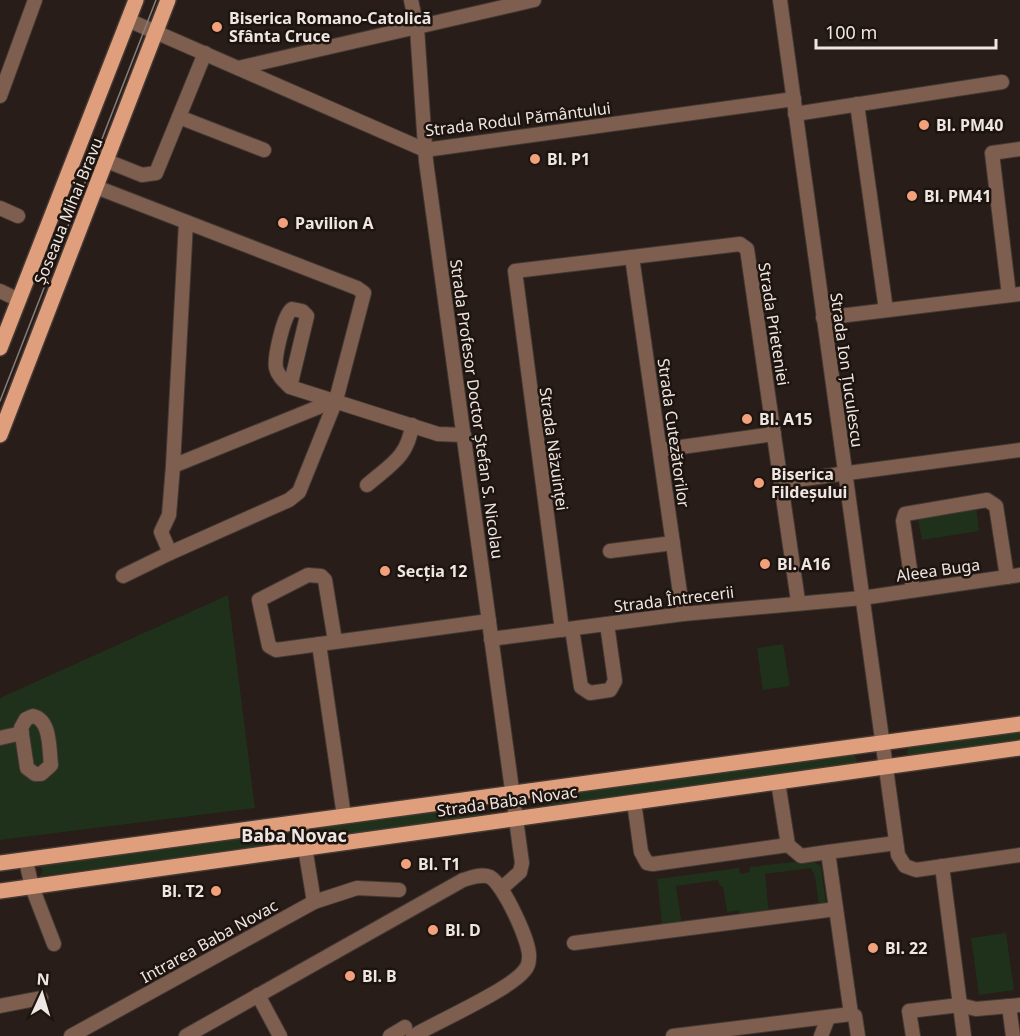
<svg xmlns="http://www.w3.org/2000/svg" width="1020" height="1036" font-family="'Noto Sans',sans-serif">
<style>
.green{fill:#1f311b}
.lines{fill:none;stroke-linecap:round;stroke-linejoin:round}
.minor-casing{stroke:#443934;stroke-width:16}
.major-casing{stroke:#443934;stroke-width:18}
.minor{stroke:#7e5f4f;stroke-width:14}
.major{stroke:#df9f7c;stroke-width:15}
.tram{stroke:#867d78;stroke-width:1.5}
.poi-dot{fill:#f1a17b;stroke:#1e140f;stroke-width:2}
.labels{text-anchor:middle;stroke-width:5;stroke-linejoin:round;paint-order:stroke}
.poi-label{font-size:16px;font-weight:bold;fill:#eee6e2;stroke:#1e140f;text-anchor:start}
.street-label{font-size:16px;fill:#eee6e2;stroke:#1e140f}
.neighbourhood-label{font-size:18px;font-weight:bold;fill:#eee6e2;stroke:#1e140f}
</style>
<rect width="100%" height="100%" fill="#281d18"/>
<g class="green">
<path d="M976 506 979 531 922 540 917 515Z"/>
<path d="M228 595 255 808 0 840V698Z"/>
<path d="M783 644 790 686 763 690 757 648Z"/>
<path d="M1020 730V741L922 755 909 756 907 753 909 745Z"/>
<path d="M853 754 857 759 855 765 548 808 550 801 546 796Z"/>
<path d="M479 804 474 810 481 816 313 840 317 832 311 827Z"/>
<path d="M290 829 287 837 292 842 40 876 43 870 39 866Z"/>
<path d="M811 860 821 866 826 904 819 905 815 876 811 868 765 874 769 915 740 919 739 910 727 912 723 886H720L718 880 676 886 682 926 652 930 651 925 662 923 657 879 739 868 740 874 750 872V867Z"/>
<path d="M1006 933 1014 990 979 995 971 938Z"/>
</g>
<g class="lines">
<g class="minor-casing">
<g id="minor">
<path d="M411 0 417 28 426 161 522 863 520 872 502 888"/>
<path d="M780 0 898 855 905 866 916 870 1020 855"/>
<path d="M128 20 425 150 794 99"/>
<path d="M238 68 534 0"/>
<path d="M0 96 35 0"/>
<path d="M857 104 886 310"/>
<path d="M795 114 1002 82"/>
<path d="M179 117 264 150"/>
<path d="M107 161 142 175 156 173 205 53"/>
<path d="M96 187 357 288 364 293 336 400 299 492 289 500 170 553"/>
<path d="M0 208 18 216"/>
<path d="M632 257 683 614"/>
<path d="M0 291 19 300"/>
<path d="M1009 295 992 153 1020 149"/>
<path d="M823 318 1020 294"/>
<path d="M290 387C284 381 278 376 276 368 274 358 284 313 292 309L302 311 307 316 290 387 438 434 464 435"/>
<path d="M660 450 774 434"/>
<path d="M173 466 336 400"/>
<path d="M781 482 1020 450"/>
<path d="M367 485C390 465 408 457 412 425"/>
<path d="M610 551 673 543"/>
<path d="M123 576 170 553 161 532 169 515 173 466 186 222"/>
<path d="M913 590 903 521 905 514 987 500 996 506 1007 577"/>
<path d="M572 629 581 687 590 693 610 690 615 681 607 624"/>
<path d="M562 630 515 271 740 244 747 249 798 601"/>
<path d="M491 639 683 614 862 598 1020 575"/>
<path d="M335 641 325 580 321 576 308 575 259 600 269 646 276 650 489 621"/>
<path d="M319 644 344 816"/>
<path d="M33 716C51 720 49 749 51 765L41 774H35L27 768 21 728 26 719Z"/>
<path d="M0 738 22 733"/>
<path d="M778 782 788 845 801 856 828 852"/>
<path d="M634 802 641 852 647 863 653 864 788 845"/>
<path d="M26 861 32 887 54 944"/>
<path d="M942 866 964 1036"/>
<path d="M314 902 357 888 399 890"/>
<path d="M574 943 836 909"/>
<path d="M258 995 280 1036"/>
<path d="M0 1006 41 998"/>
<path d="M1009 1006 1013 1036"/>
<path d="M71 1036 314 902 301 823"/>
<path d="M186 1036 463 880C471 878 481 873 490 877 503 884 531 943 529 958 529 963 527 968 524 971 509 990 437 1022 413 1036"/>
<path d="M390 1036 405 1027"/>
<path d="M673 1036 851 1014"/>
<path d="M821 1036 828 1018"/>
<path d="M858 1036 855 1016 851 1014 828 852 896 843"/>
<path d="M913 1036 909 1011 960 1005 976 1009 1020 1005"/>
</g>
</g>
<g class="major-casing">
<g id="major">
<path d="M0 348 136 0"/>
<path d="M0 435 168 0"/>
<path d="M0 863 1020 724"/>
<path d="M0 891 1020 748"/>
</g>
</g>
<use href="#minor" class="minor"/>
<use href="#major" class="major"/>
<path class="tram" d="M0 401 156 0"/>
</g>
<g class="poi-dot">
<circle cx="217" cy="27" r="6"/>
<circle cx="924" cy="125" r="6"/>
<circle cx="535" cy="159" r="6"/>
<circle cx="912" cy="196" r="6"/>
<circle cx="283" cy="223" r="6"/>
<circle cx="747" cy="419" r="6"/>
<circle cx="759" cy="483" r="6"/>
<circle cx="765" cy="564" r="6"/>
<circle cx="385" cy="571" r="6"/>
<circle cx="406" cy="864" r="6"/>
<circle cx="216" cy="891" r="6"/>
<circle cx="433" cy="930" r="6"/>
<circle cx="873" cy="948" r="6"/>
<circle cx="350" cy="976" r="6"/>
</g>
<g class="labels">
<g class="poi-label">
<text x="229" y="24">Biserica Romano-Catolică<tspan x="229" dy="18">Sfânta Cruce</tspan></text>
<text x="936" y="131">Bl. PM40</text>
<text x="547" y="165">Bl. P1</text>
<text x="924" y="202">Bl. PM41</text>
<text x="295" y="229">Pavilion A</text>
<text x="759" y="425">Bl. A15</text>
<text x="771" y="480">Biserica<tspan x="771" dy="18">Fildeșului</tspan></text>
<text x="777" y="570">Bl. A16</text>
<text x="397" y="577">Secția 12</text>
<text x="418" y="870">Bl. T1</text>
<text x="204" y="897" text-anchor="end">Bl. T2</text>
<text x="445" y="936">Bl. D</text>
<text x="885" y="954">Bl. 22</text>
<text x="362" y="982">Bl. B</text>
</g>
<g class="street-label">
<text transform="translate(518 119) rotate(-7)" y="6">Strada Rodul Pământului</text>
<text transform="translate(68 211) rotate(-68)" y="6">Șoseaua Mihai Bravu</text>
<text transform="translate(774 324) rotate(81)" y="6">Strada Prieteniei</text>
<text transform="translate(847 370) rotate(82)" y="6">Strada Ion Țuculescu</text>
<text transform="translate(477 409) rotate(82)" y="6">Strada Profesor Doctor Ștefan S. Nicolau</text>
<text transform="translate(674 433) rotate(82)" y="6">Strada Cutezătorilor</text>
<text transform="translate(554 449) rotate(82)" y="6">Strada Năzuinței</text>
<text transform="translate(938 570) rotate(-8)" y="6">Aleea Buga</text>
<text transform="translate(674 599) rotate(-7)" y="6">Strada Întrecerii</text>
<text transform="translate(507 801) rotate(-8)" y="6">Strada Baba Novac</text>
<text transform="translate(209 941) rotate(-29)" y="6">Intrarea Baba Novac</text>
</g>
<g class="neighbourhood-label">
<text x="294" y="842">Baba Novac</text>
</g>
</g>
<g transform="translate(42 994) rotate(4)" stroke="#1e140f" stroke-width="4.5" paint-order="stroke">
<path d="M0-4.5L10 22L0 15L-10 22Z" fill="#eee6e2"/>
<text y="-9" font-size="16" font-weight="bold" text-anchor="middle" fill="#eee6e2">N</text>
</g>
<path d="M816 39v9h180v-9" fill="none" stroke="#eee6e2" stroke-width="3"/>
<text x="825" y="39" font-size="18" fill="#eee6e2" stroke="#1e140f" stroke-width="4.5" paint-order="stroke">100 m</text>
</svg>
